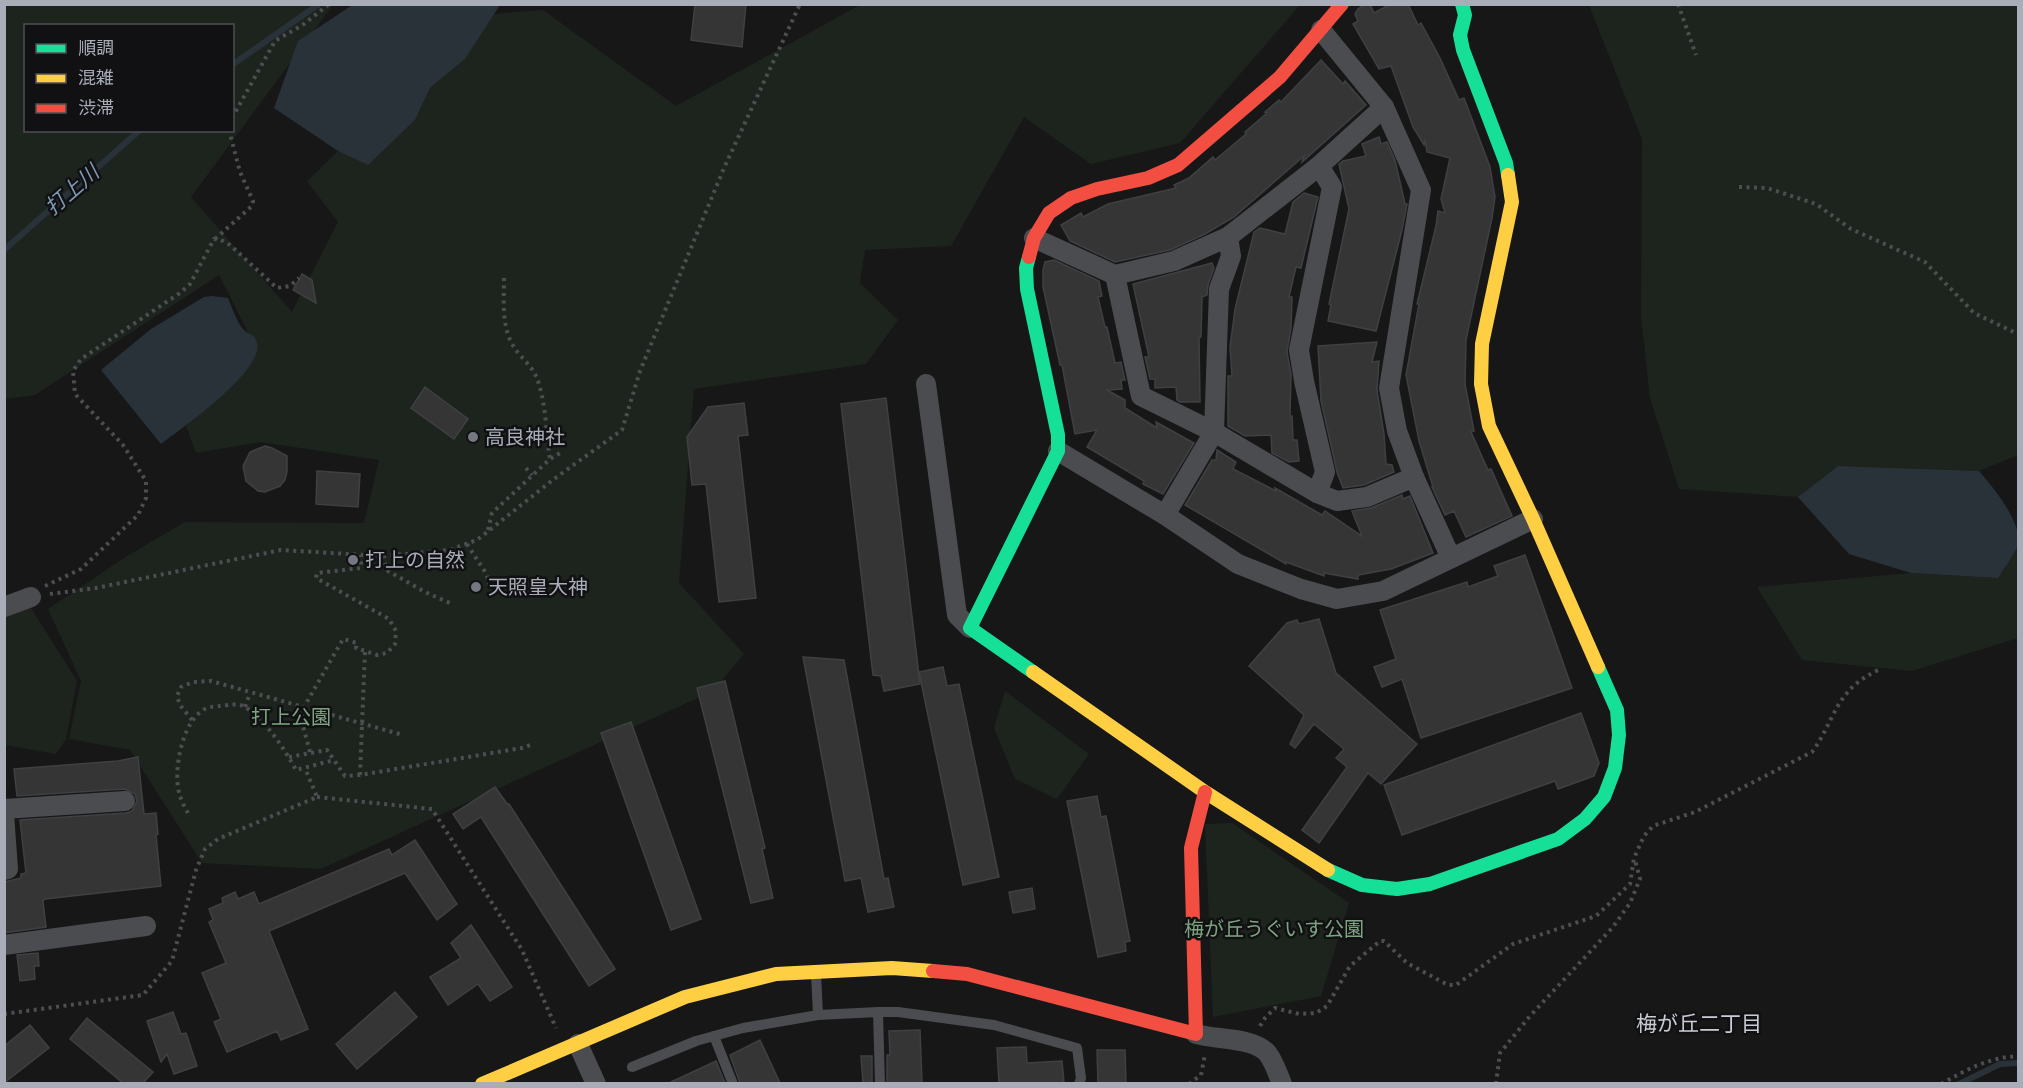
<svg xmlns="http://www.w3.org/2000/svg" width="2023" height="1088" font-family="'Noto Sans','Noto Sans JP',sans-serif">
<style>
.green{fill:#1d241e;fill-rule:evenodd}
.water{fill:#2a3239}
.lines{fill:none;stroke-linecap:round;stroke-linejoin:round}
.stream{stroke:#2a3239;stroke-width:6}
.building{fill:#353536;stroke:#3f4043;stroke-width:1.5}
.path{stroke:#4d4e52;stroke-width:4;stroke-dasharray:3 4.5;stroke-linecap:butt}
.lane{stroke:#4b4c50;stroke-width:10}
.street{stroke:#4b4c50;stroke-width:20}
.fast{stroke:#16e098;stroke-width:14}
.slow{stroke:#ffcf43;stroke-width:14}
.jam{stroke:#f24e42;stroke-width:14}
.poi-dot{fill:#757880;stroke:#111113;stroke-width:2}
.labels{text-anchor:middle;stroke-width:5;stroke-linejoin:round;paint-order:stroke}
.poi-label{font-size:20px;fill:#a8adb8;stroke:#111113;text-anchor:start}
.park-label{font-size:20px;fill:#7fa381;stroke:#111113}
.water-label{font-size:21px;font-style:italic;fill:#7f9bb3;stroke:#111113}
.neighbourhood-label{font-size:21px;fill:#c9ccd4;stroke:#111113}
</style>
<rect width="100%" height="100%" fill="#171717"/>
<g class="green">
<path d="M4 5H333L191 197 292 312 338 222 307 181 338 151 368 164 415 120 430 88 465 59 494 14 543 10 676 106 860 5H1300L1180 143 1091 164 1024 117 951 246 865 250 860 283 898 320 866 364 694 389 679 583 744 654 713 691 321 869 202 863 130 750 69 739 81 681 48 609 127 556 185 522 364 523 379 460 261 442 196 453 186 426 257 350 219 275 35 395 5 399ZM26 26H232V130H26Z"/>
<path d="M1589 5H2018V455L1979 471 1838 466 1798 497 1679 489 1650 398 1641 316 1642 139Z"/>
<path d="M2018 544V638L1912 671 1802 660 1757 587 1911 573 1997 578Z"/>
<path d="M31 608 77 681 66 739 56 754 5 745 4 618 17 611Z"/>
<path d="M1005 691 1089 754 1057 799 1015 779 994 728Z"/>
<path d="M1232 823 1349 903 1321 996 1213 1017 1205 824Z"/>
</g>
<g class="water">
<path d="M354 4 500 5 465 59 430 88 415 120 368 165 338 151 274 108 298 41Z"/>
<path d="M212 296 228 298C232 307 237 324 245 331 250 335 255 334 257 343 264 371 182 428 161 444L101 370 151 329 204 297Z"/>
<path d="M1838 466 1979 471C1992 486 2023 523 2018 545 2013 557 2004 568 1998 578L1911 573 1849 554 1798 497Z"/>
</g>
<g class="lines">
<g class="stream">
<path d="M232 65 319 4"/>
<path d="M4 250 140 130"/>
<path d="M1959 1084 2000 1064 2018 1063"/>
</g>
</g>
<g class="building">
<path d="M695 4H746L742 47 691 40Z"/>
<path d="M1365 4H1370L1374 13 1391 4H1408L1418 25 1421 23 1440 58 1459 100 1464 98 1490 167 1495 197 1492 218 1466 340 1465 384 1474 431 1471 432 1488 470 1491 469 1512 516 1466 537 1454 511 1445 515 1432 487H1433L1419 441 1406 375 1419 304H1417L1436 226 1438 211 1445 213 1441 199 1450 158 1427 152 1425 140 1424 145 1413 127 1391 66 1379 69 1353 24 1358 21 1355 14 1358 9Z"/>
<path d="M1321 60 1343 84 1345 81 1366 105 1302 162 1304 156 1234 217 1205 234 1170 250 1115 262 1070 241 1061 225 1081 213 1083 217 1108 204 1176 188 1174 185 1189 178 1213 157 1215 160 1246 134 1245 132 1267 113 1265 112 1279 100 1281 102Z"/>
<path d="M1379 137 1381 144 1387 142 1395 160 1405 204H1407L1402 230 1376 331 1328 321 1331 305 1329 304 1349 209 1339 164 1343 161 1366 156 1362 144Z"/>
<path d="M1304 193 1318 197 1301 268 1296 267 1289 297H1292L1291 328 1287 352 1291 374 1290 416H1292L1293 440H1297L1299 461 1289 462 1272 453 1271 435 1245 436 1228 426V376H1232L1230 347 1235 309 1254 232 1260 228 1285 234 1293 202Z"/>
<path d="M1054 260 1099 281 1102 296 1098 297 1105 327H1107L1115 363 1121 362 1125 380H1121L1122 389 1107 390 1125 400V408L1157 428 1156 422 1194 443 1163 494 1143 484 1144 481 1087 447 1097 430 1075 434 1062 365H1060L1043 287V270L1045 262Z"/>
<path d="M1212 263 1214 268 1208 285 1207 295 1202 297 1201 337H1199L1200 402H1180L1177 400 1176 387 1155 388V379H1150L1145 357H1149L1133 284Z"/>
<path d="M302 274 312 280 316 303 293 290Z"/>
<path d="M1377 342 1372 362 1379 361 1377 390 1384 434 1386 464 1392 465 1394 472 1364 485 1343 488 1337 472 1321 401 1318 346Z"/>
<path d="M425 387 468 419 454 439 411 408Z"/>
<path d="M886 398 920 684 884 691 881 676 873 675 841 404Z"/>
<path d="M744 403 748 435 738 436 756 598 719 602 706 484 692 485 687 437 708 407Z"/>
<path d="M265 446 272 448 287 456V472L285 480 280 486 265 492 258 491 246 481 243 466 250 452Z"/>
<path d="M1217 450 1236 462 1233 469 1276 491 1275 488 1322 515 1325 511 1362 536 1352 511 1371 508 1402 495 1403 499 1410 496 1433 553 1391 569 1358 575V579L1324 573V576L1286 562V564L1185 505 1212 460H1216Z"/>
<path d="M317 471 360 474 358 507 316 504Z"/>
<path d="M1525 555 1572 688 1421 738 1402 679 1382 687 1374 667 1396 659 1380 610 1467 582 1468 587 1498 576 1494 566Z"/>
<path d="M1319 619 1336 673 1417 744 1381 784 1368 773 1319 843 1302 830 1347 767 1336 758 1344 749 1314 724 1295 748 1290 744 1304 715 1249 666 1287 623 1297 620 1299 624Z"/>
<path d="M803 657 844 660 884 879 888 878 894 907 868 912 861 878 845 881Z"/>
<path d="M943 667 947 686 959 684 999 877 963 885 919 672Z"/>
<path d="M725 681 765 848 762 849 773 898 751 903 697 688Z"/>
<path d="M1581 713 1599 763 1594 776 1558 789 1555 781 1402 835 1384 785Z"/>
<path d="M631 722 701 919 671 930 601 733Z"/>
<path d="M138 757 144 814 156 813 158 834 156 835 161 886 45 899 43 901 46 927 4 933V882L21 878V874L26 873 20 820 126 813 132 811 137 801 135 794 124 789 17 796 14 769 118 761Z"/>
<path d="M495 787 508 805 509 804 615 969 589 986 481 817 463 829 453 814Z"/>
<path d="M1097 796 1101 817 1106 816 1130 941 1125 942 1126 951 1098 957 1067 801Z"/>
<path d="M415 840 457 904 437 920 405 873 269 931 308 1029 281 1040 277 1031 227 1052 214 1022 221 1019 202 973 226 963 209 922 213 920 209 909 223 903 222 898 235 892 238 899 254 892 259 904 389 849 392 855Z"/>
<path d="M1032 888 1035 909 1013 913 1009 892Z"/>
<path d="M471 925 512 987 490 1001 478 984 448 1005 430 977 461 958 451 943Z"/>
<path d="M38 953 39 966H34L35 979 20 981 17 955Z"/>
<path d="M395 992 417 1017 357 1069 336 1044Z"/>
<path d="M173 1012 181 1034 186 1033 197 1066 174 1074 167 1054 161 1062 147 1021Z"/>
<path d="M87 1018 153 1072 143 1083H123L70 1039Z"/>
<path d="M30 1025 49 1048 4 1083V1046Z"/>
<path d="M920 1030 922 1083H887V1055H890L889 1031Z"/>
<path d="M760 1040 780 1083H740L730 1055Z"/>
<path d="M1026 1047 1027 1063 1062 1061 1064 1083H999L997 1048Z"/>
<path d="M1097 1050H1125L1126 1083H1098Z"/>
<path d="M861 1056H872V1083H863Z"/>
<path d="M716 1061 725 1083H669Z"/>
</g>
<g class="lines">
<g class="path">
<path d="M1678 4 1696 55"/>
<path d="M232 118 275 41 304 24 329 4"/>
<path d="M1739 187 1767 188 1816 204 1851 229 1925 262 1974 313 2018 334"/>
<path d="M215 239 252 206 253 201 240 172 229 130"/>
<path d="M504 278C504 301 501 327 514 347 520 357 531 365 536 376 546 399 546 434 550 459"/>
<path d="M526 468 532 475"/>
<path d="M488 530 492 513 550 459 562 452"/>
<path d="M467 544 487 575 490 589"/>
<path d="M382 556 388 571 425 592 452 604"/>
<path d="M45 586 81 569 138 515 146 498V481L123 445 75 394 73 371 81 359 180 293 190 284 214 239 221 240 230 245 277 288 290 286 299 278"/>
<path d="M50 594 96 588 281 550 382 556 449 550 477 540 554 479 622 430 640 371 724 168 800 4"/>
<path d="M245 707 250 693"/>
<path d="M192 720 180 705 177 696 181 687 193 682 211 681 403 735"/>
<path d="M310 752 301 719 304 707 343 639 357 643 356 648 377 655 387 653 395 644 396 631 389 619 316 578 317 573 361 568V555"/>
<path d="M289 757 327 750 345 776 360 775 522 748 533 744"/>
<path d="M360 775 365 651"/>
<path d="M317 797 432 809 522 950 556 1028"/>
<path d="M188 813C185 808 182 802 180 796 172 773 182 718 207 708 210 707 216 706 220 706 228 705 237 703 243 706 264 717 285 750 296 770L334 760"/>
<path d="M4 1014 143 995 172 961 196 870 205 849 218 839 317 797 305 768"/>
<path d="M1260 1026 1265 1018 1275 1008 1299 1014 1316 1013 1327 1006 1350 966 1380 941H1384L1407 963 1448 985H1456L1513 944 1596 916 1630 884 1634 858 1644 836 1653 826 1695 812 1812 752C1826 734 1833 709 1847 693 1855 683 1866 676 1878 670"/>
<path d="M1189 1084 1201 1075 1205 1054"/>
<path d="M1496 1084 1500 1053 1530 1016 1613 927 1630 903 1640 879 1635 860"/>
<path d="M1941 1084C1968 1069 1987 1058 2018 1056"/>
</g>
<g class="lane">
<path d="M816 974 818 1015"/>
<path d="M878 1012 880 1084"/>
<path d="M714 1036 733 1084"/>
<path d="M632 1067 696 1041 743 1028 818 1015 878 1012H898L994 1025 1077 1048 1081 1078 1079 1084"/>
</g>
<g class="street">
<path d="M1321 30 1384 107 1421 190 1389 388 1397 431 1414 477 1451 558"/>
<path d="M1034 238 1115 275 1174 261 1228 237 1319 166 1384 107"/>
<path d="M1115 275 1141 396 1214 432 1317 493 1337 501 1367 497 1414 477"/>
<path d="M926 384 957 615 970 628"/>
<path d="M1058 451 1165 515 1238 564 1301 589 1337 599 1383 591 1533 519"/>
<path d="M1317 493 1325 472 1304 381 1299 350 1332 187 1319 166"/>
<path d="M1165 515 1214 432 1219 289 1231 256 1228 237"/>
<path d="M4 607 31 597"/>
<path d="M4 809 125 801"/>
<path d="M4 814 8 869 4 870"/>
<path d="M4 945 146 926"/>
<path d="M1196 1034C1216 1040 1255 1037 1268 1054 1274 1062 1278 1074 1282 1084"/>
<path d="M578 1044 596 1084"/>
</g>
<g class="fast">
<path d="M1462 4 1465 15 1460 35 1463 50 1506 163 1508 175"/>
<path d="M1029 257 1026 268 1027 289 1058 435V451L970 628 1033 672"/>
<path d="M1328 870 1362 885 1397 889 1430 884 1558 839 1585 819 1604 797 1615 768 1619 735 1617 710 1598 667"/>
</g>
<g class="slow">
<path d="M1508 175 1512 202 1482 344 1481 384 1489 426 1533 519 1598 667"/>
<path d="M1033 672 1205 792 1328 870"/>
<path d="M482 1084 685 997 776 974 892 968 933 971"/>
</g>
<g class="jam">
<path d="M1029 257 1034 238 1049 213 1071 198 1097 189 1148 178 1178 165 1280 77 1342 4"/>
<path d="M933 971 967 974 1196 1034 1191 848 1205 792"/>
</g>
</g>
<g class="poi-dot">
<circle cx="473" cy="437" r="6"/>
<circle cx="353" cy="560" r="6"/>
<circle cx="476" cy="587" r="6"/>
</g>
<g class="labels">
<g class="poi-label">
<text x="485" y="444">高良神社</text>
<text x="365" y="567">打上の自然</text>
<text x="488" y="594">天照皇大神</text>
</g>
<g class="park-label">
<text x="291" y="724">打上公園</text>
<text x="1274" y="936">梅が丘うぐいす公園</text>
</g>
<g class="water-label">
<text transform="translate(72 190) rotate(-41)" y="7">打上川</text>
</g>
<g class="neighbourhood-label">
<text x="1699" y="1031">梅が丘二丁目</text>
</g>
</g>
<rect width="2023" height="1088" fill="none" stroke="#a8adb8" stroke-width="12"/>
<rect x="24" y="24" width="210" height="108" fill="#111113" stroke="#4d4f55" stroke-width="1.5"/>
<rect x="36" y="44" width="30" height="9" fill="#16e098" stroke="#4d4f55" stroke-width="1.5"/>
<text x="78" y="54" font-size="18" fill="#a8adb8">順調</text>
<rect x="36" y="74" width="30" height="9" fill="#ffcf43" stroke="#4d4f55" stroke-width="1.5"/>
<text x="78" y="84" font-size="18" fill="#a8adb8">混雑</text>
<rect x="36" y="104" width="30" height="9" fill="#f24e42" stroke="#4d4f55" stroke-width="1.5"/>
<text x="78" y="114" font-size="18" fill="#a8adb8">渋滞</text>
</svg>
